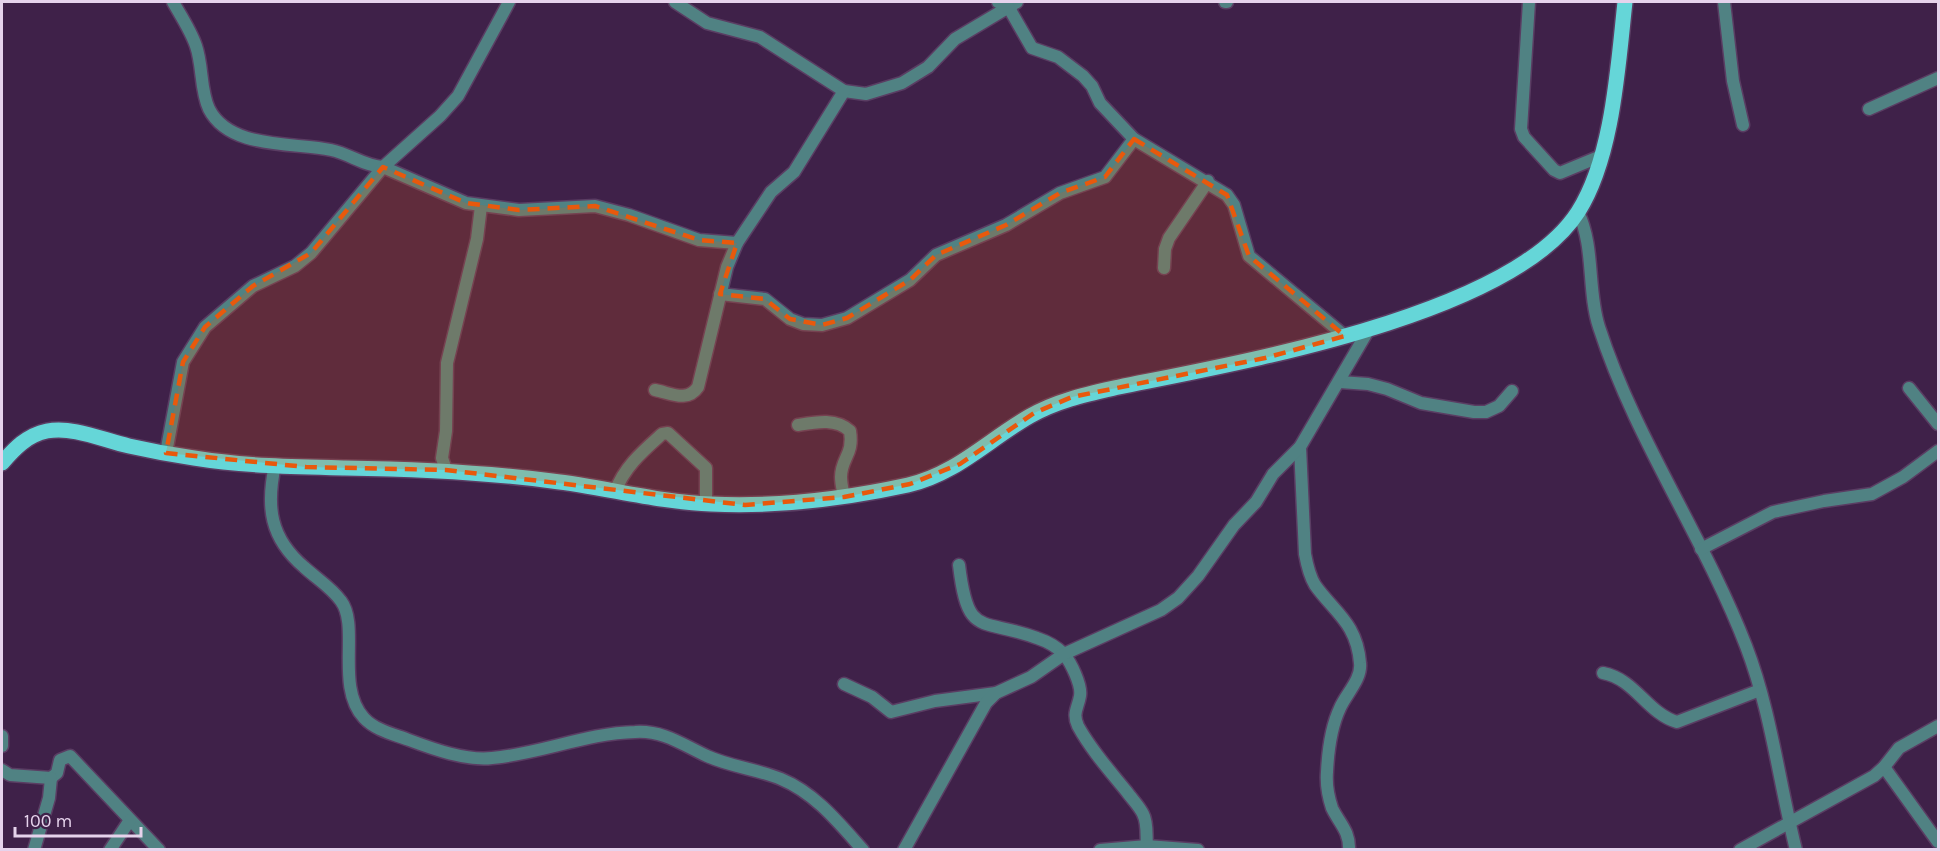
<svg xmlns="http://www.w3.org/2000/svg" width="1940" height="851" font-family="Karla,sans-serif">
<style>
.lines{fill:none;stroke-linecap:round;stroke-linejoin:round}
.minor-casing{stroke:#5a3d63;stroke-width:15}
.major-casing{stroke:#5a3d63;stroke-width:18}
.minor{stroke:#508283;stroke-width:12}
.major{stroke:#65d6d8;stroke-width:15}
.marked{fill:#e8590c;fill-opacity:0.2;stroke:#e8590c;stroke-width:4.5;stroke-dasharray:12 8;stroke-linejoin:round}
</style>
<rect width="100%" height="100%" fill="#3f2149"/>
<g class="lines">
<g class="minor-casing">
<g id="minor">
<path d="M173 2C181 16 191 31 196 46 203 66 200 90 209 109 230 150 294 142 331 150 350 154 364 166 383 167L466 203 519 210 595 206 629 215 699 240 737 243"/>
<path d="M675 2 707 23 760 37 844 91 866 94 902 83 928 67 955 39 1017 2"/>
<path d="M998 2 1009 8 1032 48 1058 57 1083 76 1092 86 1100 103 1134 139 1227 195 1234 205 1249 256 1345 336"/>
<path d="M1225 2H1227"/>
<path d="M1529 2 1521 129 1524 137 1554 170 1560 173 1601 156"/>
<path d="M1724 2 1733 81 1743 125"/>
<path d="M1869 109 1938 78"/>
<path d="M1578 212C1595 247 1587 290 1599 327 1635 439 1704 537 1746 646 1771 711 1779 782 1796 850"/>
<path d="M1164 268 1165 249 1169 238 1208 181"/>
<path d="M720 294 765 299 790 319 803 324 822 325 847 318 910 280 936 255 1006 225 1060 193 1105 177 1134 139"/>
<path d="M1340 382 1368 384 1387 389 1421 403 1474 412H1486L1499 406 1512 391"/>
<path d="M1909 388 1938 424"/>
<path d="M655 390C671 393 687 403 698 387L727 267 737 243 771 192 794 172 844 91"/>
<path d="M798 425C816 422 836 418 850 431 854 455 841 458 841 477 841 484 843 491 844 497"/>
<path d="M1300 447 1305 554C1307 565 1309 575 1315 585 1334 612 1357 623 1360 663 1362 679 1346 694 1340 708 1331 727 1328 751 1327 772 1326 784 1328 796 1332 808 1339 823 1350 831 1349 850"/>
<path d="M166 453 183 362 205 327 253 286 295 266 311 253 383 167 440 116 458 96 509 2"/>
<path d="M275 465C266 507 270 538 304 567 317 579 331 587 341 601 360 626 335 687 364 718 375 730 393 734 409 740 433 749 466 761 492 758 540 754 587 733 635 732 663 730 683 745 707 756 731 767 757 769 781 779 815 793 839 823 863 850"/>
<path d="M446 470 442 458 446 431 447 363 477 239 481 206"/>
<path d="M615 492C624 467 643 451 662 434L668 433 706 468V504"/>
<path d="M1701 549 1773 512 1824 501 1872 494 1903 477 1938 451"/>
<path d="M959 565C968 639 980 617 1037 638 1046 641 1057 647 1064 654 1071 663 1082 685 1080 696 1078 708 1072 713 1078 726 1091 750 1110 771 1127 792 1132 799 1140 807 1143 814 1148 823 1146 836 1147 846"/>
<path d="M1603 673C1635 679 1647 713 1677 722L1760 690"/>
<path d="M844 684 872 697 891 712 935 701 996 693"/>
<path d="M2 736V746"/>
<path d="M1884 767 1938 842"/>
<path d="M2 770 10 775 51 778 57 773 60 760 70 756 159 850"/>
<path d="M34 850 49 798 51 778"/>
<path d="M110 850 130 820"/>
<path d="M904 850 986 703 996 693 1031 677 1064 654 1161 610 1178 598 1198 576 1234 525 1256 502 1273 474 1300 447 1369 329"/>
<path d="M1100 850 1147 846 1198 850"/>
<path d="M1740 850 1874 776 1884 767 1899 748 1938 726"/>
</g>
</g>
<g class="major-casing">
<path id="major" d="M2 463C14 449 27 435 47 431 73 426 103 440 129 446 151 451 173 455 194 458 243 466 296 467 345 468 415 469 483 472 552 481 605 487 657 502 711 504 776 507 844 499 908 485 956 474 988 440 1030 416 1058 400 1088 394 1119 387 1237 363 1511 316 1578 212 1613 157 1618 65 1625 2"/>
</g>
<use href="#minor" class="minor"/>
<use href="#major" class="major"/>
</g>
<path class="marked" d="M1134 139 1227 195 1249 256 1345 336 1265 358 1072 397 1034 413 960 464 910 484 844 497 745 505 446 470 306 467 166 453 183 362 205 327 253 286 311 253 383 167 466 203 519 210 595 206 699 240 737 243 720 294 765 299 790 319 822 325 847 318 910 280 936 255 1006 225 1060 193 1105 177Z"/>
<rect width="1940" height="851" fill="none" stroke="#e6d3ec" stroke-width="6"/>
<path d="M15 827v9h126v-9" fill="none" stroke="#e6d3ec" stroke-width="3"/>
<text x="24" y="827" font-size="18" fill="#e6d3ec" stroke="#3f2149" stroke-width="4.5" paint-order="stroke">100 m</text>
</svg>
